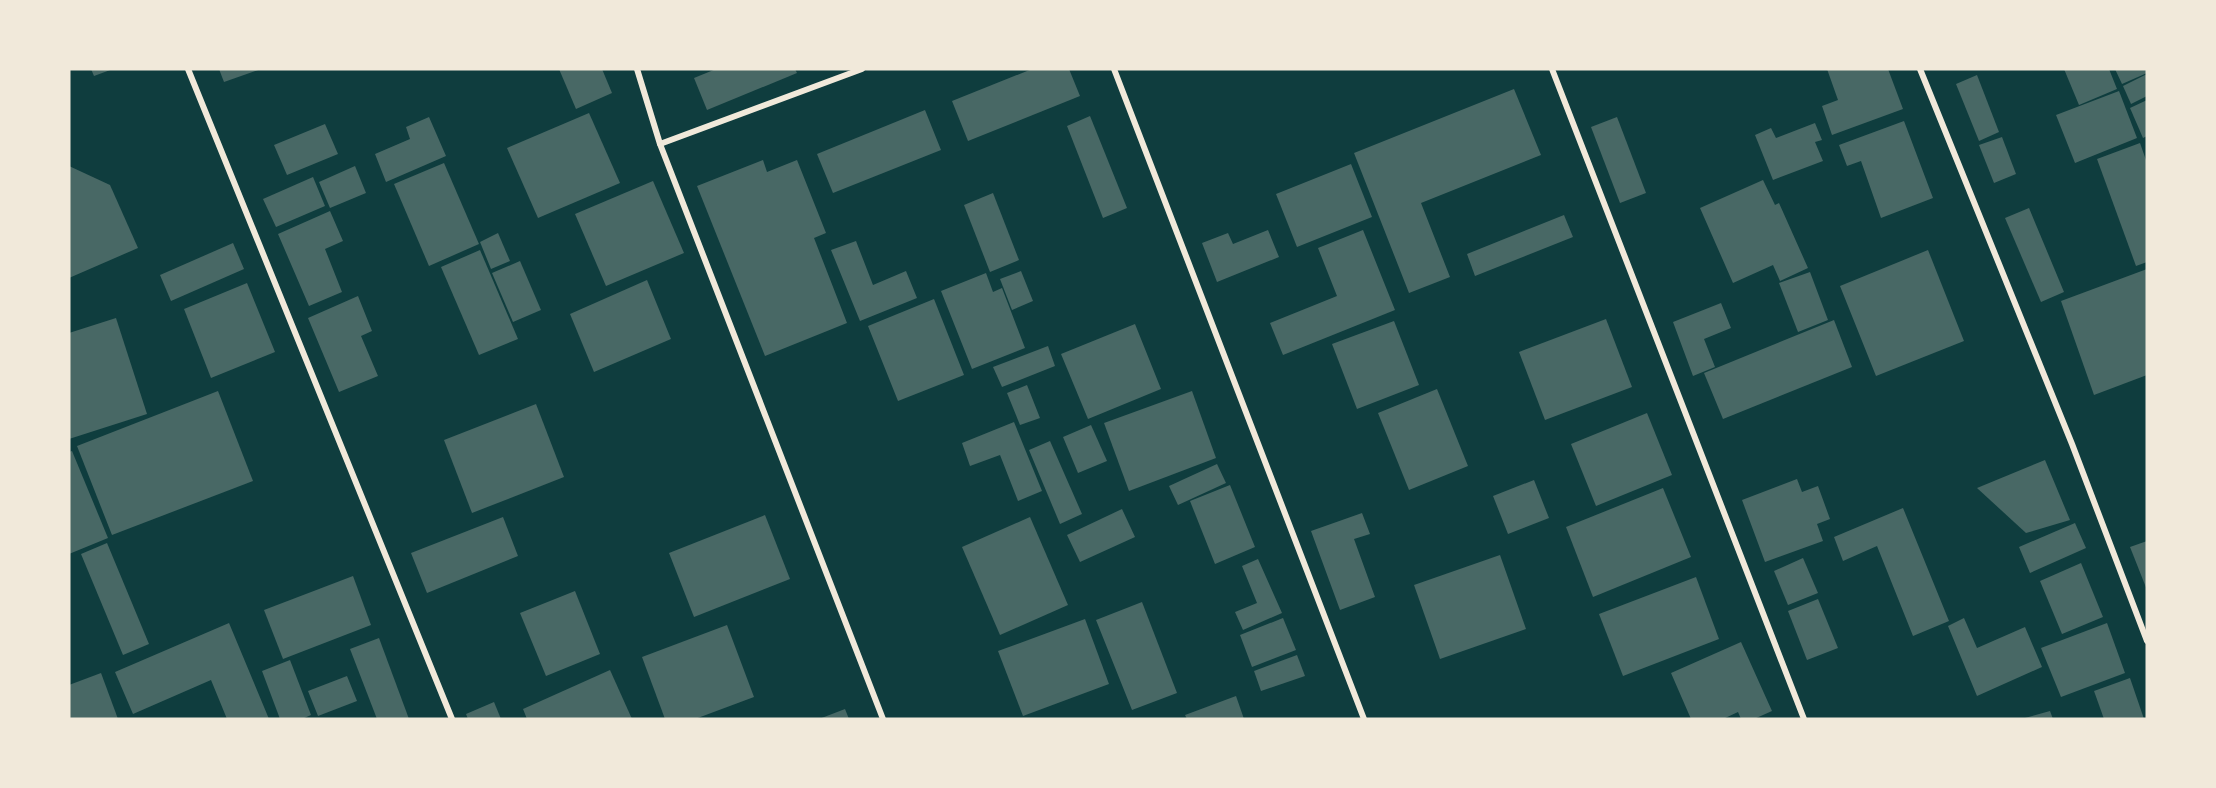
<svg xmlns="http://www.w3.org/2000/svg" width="2216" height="788" font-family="Karla,sans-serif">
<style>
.building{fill:#486865}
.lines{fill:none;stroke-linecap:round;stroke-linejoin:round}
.minor{stroke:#f1e9da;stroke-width:6}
</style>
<rect width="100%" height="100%" fill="#0f3d3e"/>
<g class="building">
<path d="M91 69H113L94 76Z"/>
<path d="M219 69H261L224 82Z"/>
<path d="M559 69H602L612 93 576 109Z"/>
<path d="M716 69H795L797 73 707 110 694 78Z"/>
<path d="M1032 69H1069L1080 96 968 141 952 101Z"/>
<path d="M1827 69H1888L1903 109 1832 135 1822 106 1838 100Z"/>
<path d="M2064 69H2109L2117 89 2079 105Z"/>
<path d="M2115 69H2147V73L2122 84Z"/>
<path d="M2147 74V96L2131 104 2123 86Z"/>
<path d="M1977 75 1999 132 1979 141 1956 84Z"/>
<path d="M1514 89 1541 155 1421 203 1450 277 1409 293 1354 153Z"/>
<path d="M2119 91 2137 138 2075 163 2056 115Z"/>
<path d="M2147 100V136L2143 138 2130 108Z"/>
<path d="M925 110 941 150 833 193 817 154Z"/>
<path d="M589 113 620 183 538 218 507 148Z"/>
<path d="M1090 116 1127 208 1103 218 1067 126Z"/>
<path d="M429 117 446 156 386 182 375 154 410 139 406 127Z"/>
<path d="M1617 117 1646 193 1620 203 1591 127Z"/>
<path d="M1904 121 1933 198 1881 218 1861 161 1847 166 1839 145Z"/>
<path d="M1815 123 1822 140 1815 142 1823 161 1773 180 1755 135 1771 128 1776 138Z"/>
<path d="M325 124 338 154 287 175 274 145Z"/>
<path d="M2002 137 2016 174 1994 183 1979 145Z"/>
<path d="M2140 143 2147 163V262L2136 266 2097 159Z"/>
<path d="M763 160 767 172 797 160 826 233 814 238 847 323 765 356 697 186Z"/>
<path d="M444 163 479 244 429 266 394 184Z"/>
<path d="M1351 164 1372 217 1297 247 1276 194Z"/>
<path d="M69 166 110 185 138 248 69 278Z"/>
<path d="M355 166 366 193 330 208 319 182Z"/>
<path d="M313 177 325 206 276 227 263 199Z"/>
<path d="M1763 180 1775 205 1779 203 1808 268 1780 281 1773 265 1733 283 1700 208Z"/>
<path d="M653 181 684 253 606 286 575 214Z"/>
<path d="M993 193 1019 260 990 272 964 205Z"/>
<path d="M2029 208 2064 292 2041 302 2005 218Z"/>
<path d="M330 211 343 241 325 249 342 292 309 306 278 234Z"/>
<path d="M1564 215 1573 237 1475 276 1467 254Z"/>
<path d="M1268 230 1279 257 1217 282 1202 243 1228 233 1233 244Z"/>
<path d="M1363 230 1395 310 1283 355 1270 323 1337 296 1318 248Z"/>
<path d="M498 233 510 261 491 269 480 242Z"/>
<path d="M856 241 873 285 906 271 917 298 860 321 831 250Z"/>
<path d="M233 243 244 269 171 301 160 275Z"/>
<path d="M480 250 518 339 479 355 441 267Z"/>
<path d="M1928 250 1964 341 1876 376 1840 286Z"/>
<path d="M520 261 541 310 513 322 492 273Z"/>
<path d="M2147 269V375L2094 395 2061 301Z"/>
<path d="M1021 271 1033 301 1012 310 1000 279Z"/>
<path d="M1810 272 1828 320 1798 332 1779 283Z"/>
<path d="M986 273 993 292 1002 288 1025 348 972 369 941 291Z"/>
<path d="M647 280 671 339 594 372 570 314Z"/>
<path d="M247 283 275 352 211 378 184 309Z"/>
<path d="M358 296 372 331 361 336 378 376 339 392 308 318Z"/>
<path d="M934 299 964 375 898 401 868 326Z"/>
<path d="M1721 303 1731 328 1704 339 1715 367 1693 376 1673 322Z"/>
<path d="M116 318 147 414 69 439V333Z"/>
<path d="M1606 319 1632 387 1545 420 1519 352Z"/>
<path d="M1834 320 1852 367 1723 419 1704 373Z"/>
<path d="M1394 321 1419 385 1357 409 1332 344Z"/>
<path d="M1135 324 1161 389 1088 419 1061 354Z"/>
<path d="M1048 346 1055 366 1002 387 993 367Z"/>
<path d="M1027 385 1040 418 1020 425 1007 393Z"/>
<path d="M1437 389 1468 466 1409 490 1378 413Z"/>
<path d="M218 391 253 481 112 535 77 446Z"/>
<path d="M1192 391 1216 458 1129 491 1104 423Z"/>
<path d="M536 404 564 477 472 513 444 440Z"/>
<path d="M1647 413 1672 475 1596 506 1571 444Z"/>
<path d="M1014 422 1042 491 1018 501 1000 455 970 466 962 443Z"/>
<path d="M1091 425 1107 461 1078 473 1063 437Z"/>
<path d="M1050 441 1082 514 1060 524 1029 450Z"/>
<path d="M72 451 108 538 69 554V452Z"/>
<path d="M2045 460 2070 520 2026 533 1977 488Z"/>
<path d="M1217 464 1226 483 1178 505 1169 486Z"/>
<path d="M1797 479 1802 492 1818 486 1830 519 1817 524 1823 541 1765 562 1742 500Z"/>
<path d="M1534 480 1549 518 1508 534 1493 496Z"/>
<path d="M1230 485 1255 547 1215 564 1190 501Z"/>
<path d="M1663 488 1691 557 1593 597 1566 527Z"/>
<path d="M1903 508 1949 621 1913 636 1877 546 1843 561 1834 537Z"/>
<path d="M1122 509 1135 537 1080 562 1067 535Z"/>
<path d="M1362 513 1370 534 1354 539 1375 597 1340 610 1311 531Z"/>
<path d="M765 515 790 579 694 617 669 553Z"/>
<path d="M503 517 518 556 427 593 411 553Z"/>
<path d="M1030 517 1068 605 1000 635 962 547Z"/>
<path d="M2075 523 2086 548 2030 573 2019 547Z"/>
<path d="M2147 541V590L2130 547Z"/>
<path d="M107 543 149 644 123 655 81 554Z"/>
<path d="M1500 555 1526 629 1440 659 1414 585Z"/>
<path d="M1803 558 1818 593 1788 605 1774 571Z"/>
<path d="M1258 559 1282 613 1243 630 1235 612 1257 603 1242 566Z"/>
<path d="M2081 563 2103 617 2062 634 2040 581Z"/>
<path d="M353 576 371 625 283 659 264 610Z"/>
<path d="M1696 577 1719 639 1623 676 1599 614Z"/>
<path d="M575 591 600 654 546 676 520 613Z"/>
<path d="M1818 599 1838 648 1807 660 1788 611Z"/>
<path d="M1142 602 1177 693 1132 710 1096 620Z"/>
<path d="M1283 618 1296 650 1252 667 1240 635Z"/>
<path d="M1964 618 1977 648 2025 627 2042 667 1977 696 1948 626Z"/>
<path d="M1085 619 1109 684 1023 716 998 651Z"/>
<path d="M229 623 269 719H227L211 680 133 714 115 672Z"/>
<path d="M2107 623 2125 673 2061 697 2041 648Z"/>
<path d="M727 625 754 697 695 719H665L642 657Z"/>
<path d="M379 638 409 719H377L350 649Z"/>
<path d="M1741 642 1772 711 1754 719H1741L1738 712 1723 719H1691L1671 673Z"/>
<path d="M1297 655 1305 676 1261 691 1254 671Z"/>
<path d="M290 660 311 715 302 719H280L262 671Z"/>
<path d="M610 670 632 719H527L523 709Z"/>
<path d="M101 673 118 719H69V685Z"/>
<path d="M347 676 357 701 318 716 308 691Z"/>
<path d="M2130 678 2144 719H2104L2094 691Z"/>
<path d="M1236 696 1244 719H1187L1185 715Z"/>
<path d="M494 702 501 719H468L466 714Z"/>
<path d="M845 709 849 719H819Z"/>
<path d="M2050 711 2053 719H2025V718Z"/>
</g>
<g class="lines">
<g class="minor">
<path d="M188 69 452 719"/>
<path d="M637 69 660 144 883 719"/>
<path d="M1114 69 1364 719"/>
<path d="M1552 69 1804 719"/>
<path d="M1920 69 2072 444 2147 641"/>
<path d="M660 144 862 69"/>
</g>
</g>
<rect width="2216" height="788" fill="none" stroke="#f1e9da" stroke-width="141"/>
</svg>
